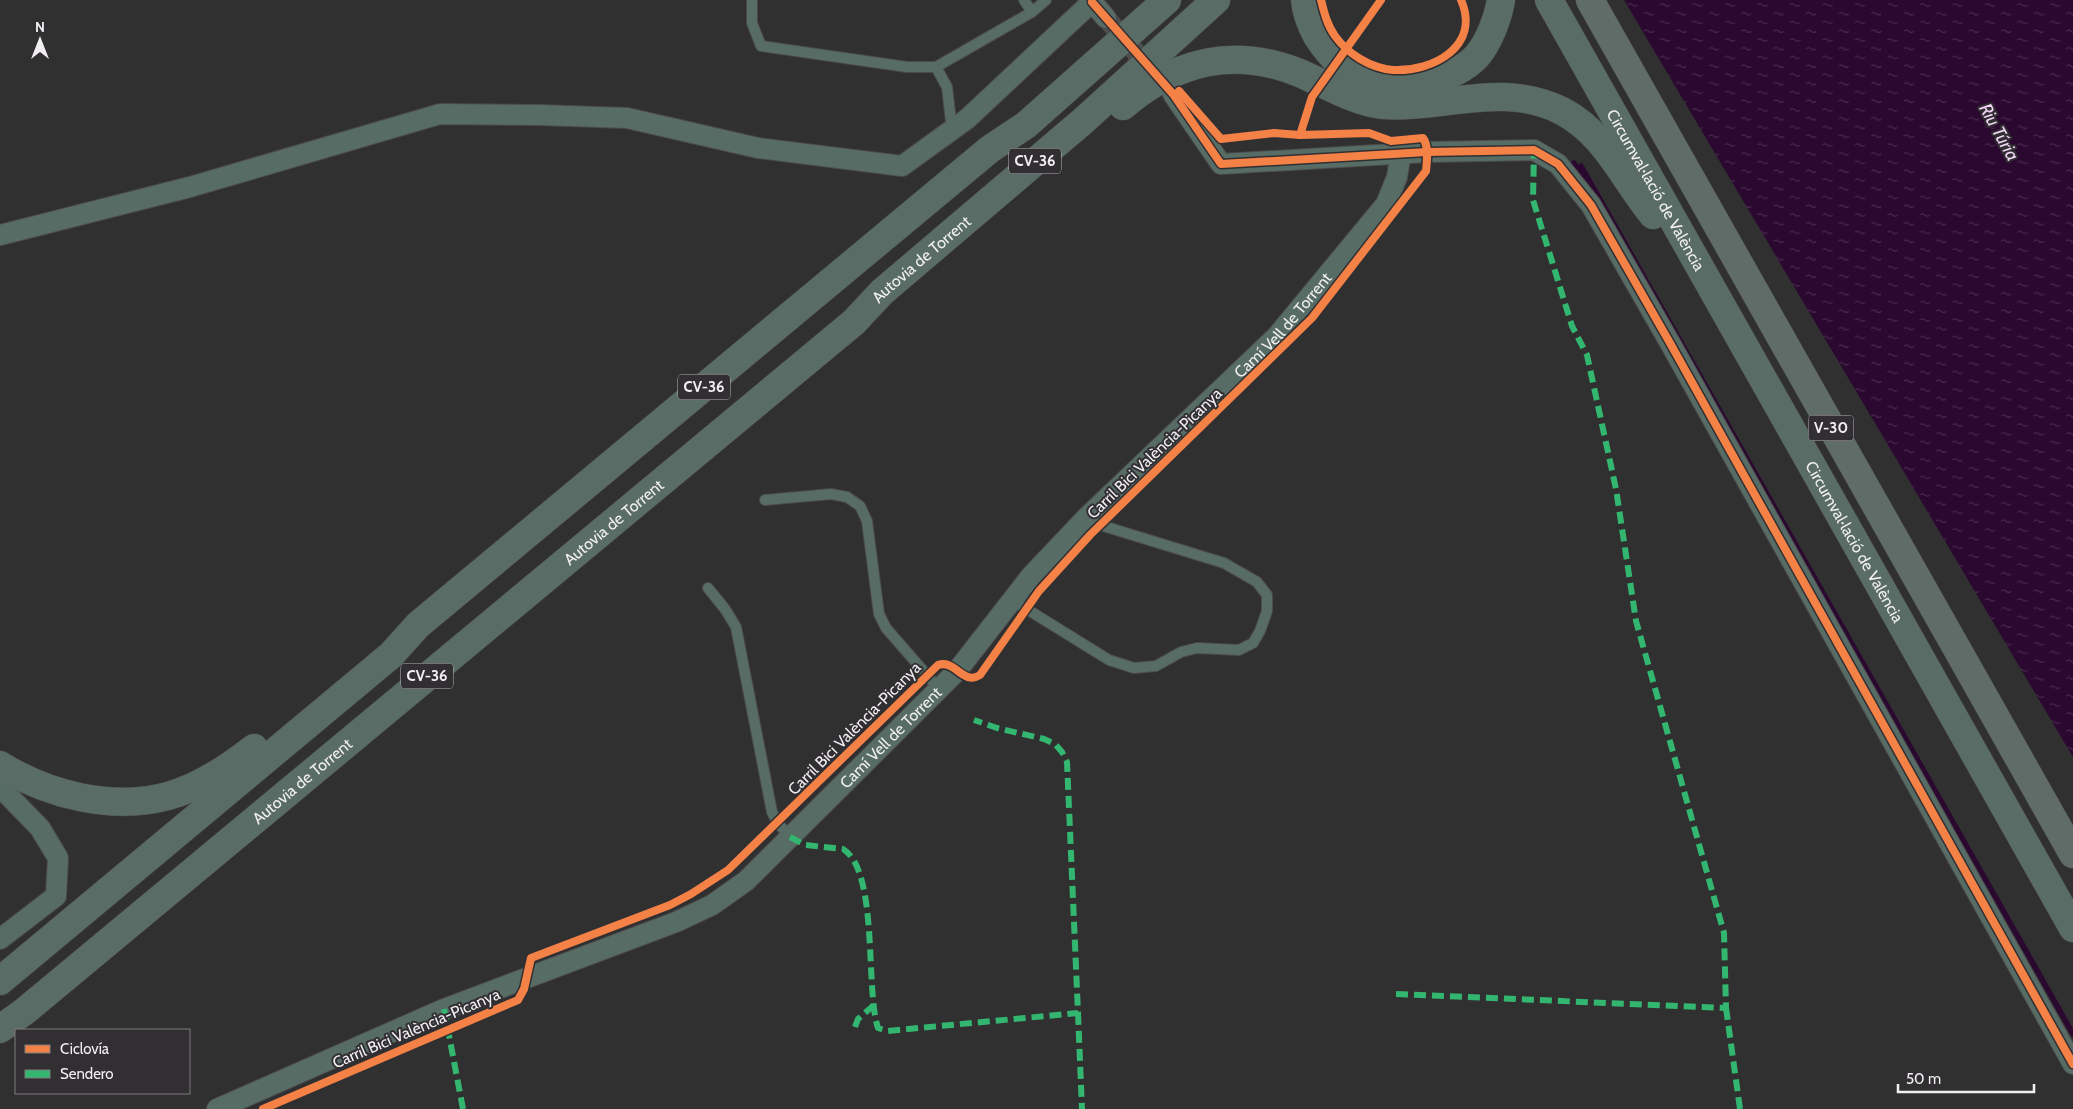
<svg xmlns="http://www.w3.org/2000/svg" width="2073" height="1109" font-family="Cabin,sans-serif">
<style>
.water{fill:url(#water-ripples)}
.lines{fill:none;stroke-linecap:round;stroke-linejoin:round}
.stream{stroke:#2a082f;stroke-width:5.5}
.minor-tunnel{stroke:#4e4d4e;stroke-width:20;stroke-dasharray:20 10;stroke-linecap:butt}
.service-casing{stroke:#4c4b4c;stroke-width:12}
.minor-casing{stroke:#4c4b4c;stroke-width:22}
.trunk-casing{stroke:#4c4b4c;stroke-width:29}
.motorway-casing{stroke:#4c4b4c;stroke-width:29}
.service{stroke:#586c66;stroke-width:10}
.minor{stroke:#586c66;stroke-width:20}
.trunk{stroke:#5a6c66;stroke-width:28}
.motorway{stroke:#606c68;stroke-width:28}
.quiet{stroke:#33b770;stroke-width:6;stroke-dasharray:12 6;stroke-linecap:butt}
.cycleway-casing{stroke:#312f32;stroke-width:11}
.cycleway{stroke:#f48246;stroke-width:8}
.labels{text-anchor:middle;stroke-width:4;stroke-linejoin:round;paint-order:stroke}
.shield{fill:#312f32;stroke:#b7b5b8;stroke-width:1}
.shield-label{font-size:15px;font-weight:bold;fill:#f1eff1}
.street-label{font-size:16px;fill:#f1eff1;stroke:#312f32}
.water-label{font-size:18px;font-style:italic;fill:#f4d6f8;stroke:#312f32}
</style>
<defs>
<pattern id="water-ripples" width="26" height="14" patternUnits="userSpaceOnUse" patternTransform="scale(1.25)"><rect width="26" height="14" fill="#2a082f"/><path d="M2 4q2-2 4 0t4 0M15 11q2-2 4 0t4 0" fill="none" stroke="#492c4e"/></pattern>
</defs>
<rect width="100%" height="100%" fill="#313031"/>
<path class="water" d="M1624 0H2073V757Z"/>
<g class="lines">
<g class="stream">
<path d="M1574 163 1585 183"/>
<path d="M1581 166 2073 1034"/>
</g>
<path class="minor-tunnel" d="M1106 18 1155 74"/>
<g class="service-casing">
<g id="service">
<path d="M752 0V23L761 46 907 67H936L1032 12 1046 0"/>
<path d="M1024 0 1032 12"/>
<path d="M936 67 947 87 952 130"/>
<path d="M765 500 831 494 847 497 860 506 867 521 879 614 886 628 939 689"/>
<path d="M708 588 725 609 736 627 772 812 777 822 790 837"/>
<path d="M1012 600 1109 660 1134 668 1156 666 1181 652 1197 648 1239 650 1253 643 1260 631 1267 611V595L1257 582 1224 563 1100 525 1086 518"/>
</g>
</g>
<g class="minor-casing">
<g id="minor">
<path d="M1092 2 1106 18"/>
<path d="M1173 94 1221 164 1427 152 1534 150 1558 164 1591 205 1670 343 2073 1064"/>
<path d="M0 235 190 187 440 114 539 115 627 118 758 148 902 166 967 119 1094 0"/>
<path d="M0 787 40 828 58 858 56 896 0 939"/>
<path id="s1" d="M217 1109 444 1009 676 922 712 905 746 881 957 671 1031 576 1086 518 1277 336 1386 204 1397 177 1401 153"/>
</g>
</g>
<g class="trunk-casing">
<g id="trunk">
<path d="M1305 0C1306 13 1311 25 1317 36 1328 53 1345 72 1365 79 1398 90 1452 83 1477 56 1489 42 1498 18 1501 0"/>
<path id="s2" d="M1549 0 2073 928"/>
<path d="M1123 106C1177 60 1235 46 1302 74 1327 85 1355 102 1383 105 1444 109 1504 81 1562 111 1606 134 1623 179 1653 215"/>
<path d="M0 765C48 795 112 811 168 796 200 787 228 768 254 748"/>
<path d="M0 981 391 655 418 625 990 149 1026 125 1167 0"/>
<path id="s3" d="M0 1029 25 1011 854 322 882 292 1083 121 1216 0"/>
</g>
</g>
<g class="motorway-casing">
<path id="motorway" d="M1590 0 2073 854"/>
</g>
<use href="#service" class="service"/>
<use href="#minor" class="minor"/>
<use href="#trunk" class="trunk"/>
<use href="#motorway" class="motorway"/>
<g class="quiet">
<path d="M790 837 805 845 843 849C879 871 865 990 878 1028L887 1031 1078 1013 1067 762 1062 752 1055 744 1044 739 997 728 974 720"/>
<path d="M1396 994 1726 1008 1724 933 1636 621 1616 489 1587 355 1572 326 1533 200 1534 150"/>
<path d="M1726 1008 1740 1109"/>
<path d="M444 1009 463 1109"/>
<path d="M1078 1013 1082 1109"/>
<path d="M855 1027 858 1019 873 1006"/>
</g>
<g class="cycleway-casing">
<g id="cycleway">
<path d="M1321 0C1324 12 1327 25 1335 36 1348 54 1370 68 1393 70 1433 72 1481 46 1461 0"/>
<path d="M1092 2 1173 94 1221 164 1427 152 1534 150 1558 164 1591 205 1670 343 2073 1064"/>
<path d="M1179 91 1221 139 1274 133 1300 135"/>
<path d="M263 1109 518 1000 524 989 531 958 670 905 691 894 728 870 938 665C955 659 963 686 980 675L1039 591 1090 535 1312 318 1426 171C1427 161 1429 146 1423 138L1391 141 1369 133 1300 135 1312 97 1381 0"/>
</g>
</g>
<use href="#cycleway" class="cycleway"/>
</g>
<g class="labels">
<g class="shield">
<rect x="1009" y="148.5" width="52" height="25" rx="4"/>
<rect x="678" y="374.5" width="52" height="25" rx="4"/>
<rect x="1808.5" y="415.5" width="45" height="25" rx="4"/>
<rect x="401" y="663.5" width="52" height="25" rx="4"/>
</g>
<g class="shield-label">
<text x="1035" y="166">CV-36</text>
<text x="704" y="392">CV-36</text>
<text x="1831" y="433">V-30</text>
<text x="427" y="681">CV-36</text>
</g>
<g class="street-label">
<text dy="6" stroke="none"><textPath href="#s2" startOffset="218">Circumval·lació de València</textPath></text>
<text dy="6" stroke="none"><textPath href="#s3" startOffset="1201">Autovia de Torrent</textPath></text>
<text dy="6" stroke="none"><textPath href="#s1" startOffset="1351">Camí Vell de Torrent</textPath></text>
<text transform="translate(1154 453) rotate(-44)" y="6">Carril Bici València-Picanya</text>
<text dy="6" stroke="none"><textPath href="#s3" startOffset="796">Autovia de Torrent</textPath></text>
<text dy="6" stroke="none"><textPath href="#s2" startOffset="622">Circumval·lació de València</textPath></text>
<text transform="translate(854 728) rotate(-45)" y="6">Carril Bici València-Picanya</text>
<text dy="6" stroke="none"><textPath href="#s1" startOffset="781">Camí Vell de Torrent</textPath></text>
<text dy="6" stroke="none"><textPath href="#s3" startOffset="391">Autovia de Torrent</textPath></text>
<text transform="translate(416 1028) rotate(-23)" y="6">Carril Bici València-Picanya</text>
</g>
<g class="water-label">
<text transform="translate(1999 132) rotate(61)" y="6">Riu Túria</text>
</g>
</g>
<rect x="15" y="1029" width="175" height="65" fill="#312f32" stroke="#7e7c7e"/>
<rect x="25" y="1045" width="25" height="8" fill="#f48246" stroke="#7e7c7e"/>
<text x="60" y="1054" font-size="15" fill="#f1eff1">Ciclovía</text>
<rect x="25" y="1070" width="25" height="8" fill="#33b770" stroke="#7e7c7e"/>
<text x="60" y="1079" font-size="15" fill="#f1eff1">Sendero</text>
<g transform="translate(40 40)" stroke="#312f32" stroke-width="4" paint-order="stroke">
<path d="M0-4L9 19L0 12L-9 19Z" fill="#f1eff1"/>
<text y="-8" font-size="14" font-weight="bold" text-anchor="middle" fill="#f1eff1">N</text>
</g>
<path d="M1898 1084v8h136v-8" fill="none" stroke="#f1eff1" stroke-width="2.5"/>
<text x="1906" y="1084" font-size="15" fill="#f1eff1" stroke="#312f32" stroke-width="4" paint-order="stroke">50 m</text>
</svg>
